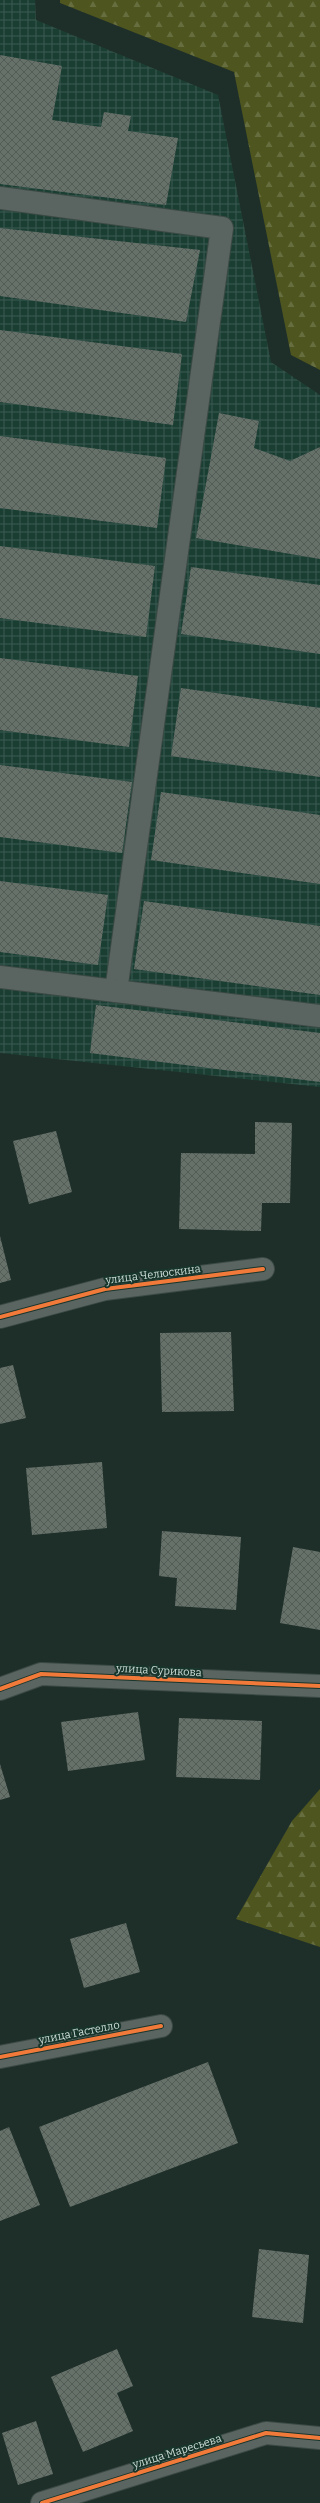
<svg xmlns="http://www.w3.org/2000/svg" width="320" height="2503" font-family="Bitter,serif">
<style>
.industrial{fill:url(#industrial-grid)}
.forest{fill:url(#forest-firs)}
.building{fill:url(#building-cross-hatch)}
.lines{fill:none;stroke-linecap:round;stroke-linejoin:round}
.minor-casing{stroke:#3c4a45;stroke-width:24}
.minor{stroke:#5a6562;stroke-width:22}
.cycleway-casing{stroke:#18352c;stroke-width:6}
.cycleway{stroke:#f17a3a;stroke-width:4}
.labels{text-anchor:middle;stroke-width:4;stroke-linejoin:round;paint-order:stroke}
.street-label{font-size:11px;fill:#cdddd8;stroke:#18352c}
</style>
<defs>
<pattern id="industrial-grid" width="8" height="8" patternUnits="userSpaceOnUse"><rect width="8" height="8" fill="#1b3e33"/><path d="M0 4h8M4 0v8" fill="none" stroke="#3b5950"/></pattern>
<pattern id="forest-firs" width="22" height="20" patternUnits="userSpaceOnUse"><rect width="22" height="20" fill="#4e551e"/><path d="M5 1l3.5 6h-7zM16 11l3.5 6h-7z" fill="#666d3e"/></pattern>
<pattern id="building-cross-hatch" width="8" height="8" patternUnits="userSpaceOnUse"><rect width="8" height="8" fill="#66716a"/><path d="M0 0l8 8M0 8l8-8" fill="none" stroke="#545c58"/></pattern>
</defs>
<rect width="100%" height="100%" fill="#1e2f29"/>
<path class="industrial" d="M0 0H35L36 20 218 95 271 362 320 395V1087L0 1053Z"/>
<g class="forest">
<path d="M60 0H320V370L291 355 234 72 60 3Z"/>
<path d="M320 1789V1947L236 1919 292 1821Z"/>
</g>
<g class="building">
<path d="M0 55 62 66 52 120 101 127 104 112 131 116 128 131 178 138 166 205 0 184Z"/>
<path d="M0 228 200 250 186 322 0 296Z"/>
<path d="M0 330 182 354 173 425 0 402Z"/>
<path d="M219 413 259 421 254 448 290 461 320 447V559L196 538Z"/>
<path d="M0 436 166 458 157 528 0 508Z"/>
<path d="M0 546 155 566 146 637 0 618Z"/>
<path d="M191 567 320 585V654L181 634Z"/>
<path d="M0 658 138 676 129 747 0 730Z"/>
<path d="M181 688 320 708V777L171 756Z"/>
<path d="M0 765 132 782 122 853 0 837Z"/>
<path d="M161 792 320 815V884L151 860Z"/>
<path d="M0 881 108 895 98 965 0 952Z"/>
<path d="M144 901 320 926V995L134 969Z"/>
<path d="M96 1005 320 1033V1082L90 1053Z"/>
<path d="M255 1122 292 1123 290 1203H262L261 1231 179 1229 181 1153 255 1154Z"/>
<path d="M56 1131 72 1192 29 1204 13 1141Z"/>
<path d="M0 1236 11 1280 0 1283Z"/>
<path d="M231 1332 234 1411 162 1412 160 1333Z"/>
<path d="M13 1365 26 1418 0 1424V1368Z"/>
<path d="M102 1462 107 1528 32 1535 26 1468Z"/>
<path d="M162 1531 241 1537 236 1610 175 1606 177 1578 159 1576Z"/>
<path d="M293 1547 320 1552V1630L280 1623Z"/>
<path d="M138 1712 145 1760 68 1771 61 1722Z"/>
<path d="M179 1718 262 1721 260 1780 176 1777Z"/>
<path d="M0 1764 10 1797 0 1800Z"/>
<path d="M126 1923 140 1972 84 1988 70 1939Z"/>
<path d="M208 2062 238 2143 70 2207 39 2127Z"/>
<path d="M9 2127 40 2205 0 2221V2131Z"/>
<path d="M259 2249 309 2255 303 2323 252 2317Z"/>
<path d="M117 2349 133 2386 117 2393 133 2431 83 2452 51 2377Z"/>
<path d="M36 2421 53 2474 18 2485 2 2433Z"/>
</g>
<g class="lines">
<g class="minor-casing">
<g id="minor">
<path d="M0 198 222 228 116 991"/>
<path d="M0 977 320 1016"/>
<path d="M0 1317 105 1289 263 1269"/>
<path d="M0 1689 41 1674 320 1686"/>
<path d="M0 2057 161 2026"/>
<path d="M42 2503 266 2433 320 2438"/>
</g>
</g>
<use href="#minor" class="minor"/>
<g class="cycleway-casing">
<g id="cycleway">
<path d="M0 1317 105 1289 263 1269"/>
<path d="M0 1689 41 1674 320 1686"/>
<path d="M0 2057 161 2026"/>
<path d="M42 2503 266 2433 320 2438"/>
</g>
</g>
<use href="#cycleway" class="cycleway"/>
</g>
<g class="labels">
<g class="street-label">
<text transform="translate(153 1274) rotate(-7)" y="4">улица Челюскина</text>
<text transform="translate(159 1670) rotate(3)" y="4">улица Сурикова</text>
<text transform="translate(79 2032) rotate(-11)" y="4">улица Гастелло</text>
<text transform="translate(177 2451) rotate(-17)" y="4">улица Маресьева</text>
</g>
</g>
</svg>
